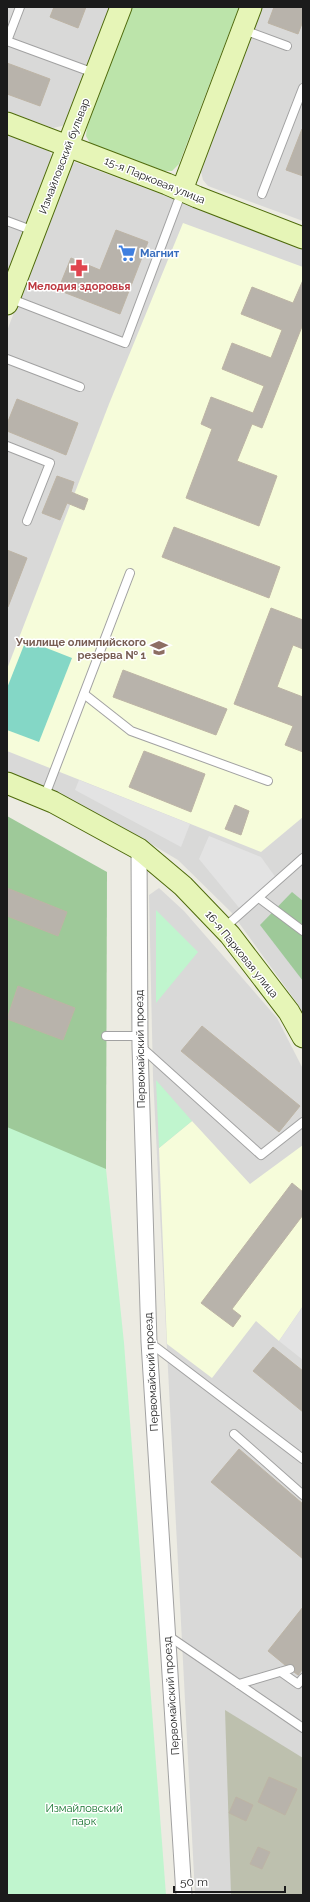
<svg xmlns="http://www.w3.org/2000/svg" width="310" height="1902" font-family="Raleway,sans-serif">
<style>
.residential{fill:#d9d9d8}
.education{fill:#f6fcda}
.construction{fill:#bdc0ae}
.grass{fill:#bce4aa}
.forest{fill:#9ec999}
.park{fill:#c0f5ce}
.pitch{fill:#84d7c6}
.parking{fill:#e3e3e3}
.building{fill:#b8b3ab;stroke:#bdb4a5}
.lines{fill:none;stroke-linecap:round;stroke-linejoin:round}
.lane-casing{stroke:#a2a2a2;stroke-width:10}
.street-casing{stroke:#a2a2a2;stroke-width:17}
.secondary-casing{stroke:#4e6a0b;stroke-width:23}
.lane{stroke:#fff;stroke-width:8}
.street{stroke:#fff;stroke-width:15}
.secondary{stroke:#e6f5b7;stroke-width:21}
.labels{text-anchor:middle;stroke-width:3;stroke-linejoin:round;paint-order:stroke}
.street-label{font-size:11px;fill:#1b1b1b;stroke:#fff}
.shop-label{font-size:11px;font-weight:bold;fill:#366cbe;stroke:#fff;text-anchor:start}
.health-label{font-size:11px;font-weight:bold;fill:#be3a42;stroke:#fff}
.education-label{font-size:11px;font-weight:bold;fill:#785e54;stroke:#fff;text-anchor:end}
.park-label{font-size:11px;fill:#12712b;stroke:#fff}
</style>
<rect width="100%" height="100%" fill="#ecebe2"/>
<g class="residential">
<path d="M7 7H111L66 125 53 128 7 111Z"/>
<path d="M260 7H303V221L208 186 203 180 201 172V163Z"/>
<path d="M7 134 47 149 54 158 7 282Z"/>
<path d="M75 162 303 247V1014L297 1003 231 912 178 860 136 835 58 794 7 771V331L68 168Z"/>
<path d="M159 888 184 911 277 1018 303 1069V1895H195L153 1077 149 895Z"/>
</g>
<g class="education">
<path d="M183 223 303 267V817L261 852 7 751V669L109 404Z"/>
<path d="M192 1121 250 1184 303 1145V1306L279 1341 256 1321 212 1378 167 1344 159 1148Z"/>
</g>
<path class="construction" d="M225 1710 303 1758V1895H231Z"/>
<path class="grass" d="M132 7H239L179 164 172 171H164L90 143 86 136 87 127Z"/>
<g class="forest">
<path d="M7 816 107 872 106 1169 7 1895Z"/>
<path d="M292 892 303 901V981L260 925Z"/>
</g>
<g class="park">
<path d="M156 910 198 952 156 1003Z"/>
<path d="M156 1080 192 1121 159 1148Z"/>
<path d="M7 1127 106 1169 124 1343 166 1895H7Z"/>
</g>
<path class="pitch" d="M26 640 72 658 39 742 7 730V688Z"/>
<g class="parking">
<path d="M79 780 190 824 181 847 75 790Z"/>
<path d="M209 836 261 857 276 878 241 910 199 859Z"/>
<path d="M303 1306V1360L279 1341Z"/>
</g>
<g class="building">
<path d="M54 7H86L78 28 50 17Z"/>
<path d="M274 7H303V21L298 34 268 23Z"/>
<path d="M7 63 50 79 40 106 7 94Z"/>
<path d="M302 129H303V176L286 170Z"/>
<path d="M116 230 148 242 120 314 58 290 71 258 100 270Z"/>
<path d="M303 280V324L262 428 252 424 237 461 277 476 259 526 186 498 212 429 201 424 211 397 253 413 264 386 222 369 232 343 271 358 282 330 241 314 252 287 293 303Z"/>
<path d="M17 399 78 423 66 455 7 431V424Z"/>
<path d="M57 476 74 482 71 492 88 499 84 510 67 503 60 520 42 513Z"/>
<path d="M174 527 280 567 269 598 162 557Z"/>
<path d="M7 550 27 558 8 607H7Z"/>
<path d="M271 608 303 620V649L293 645 277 687 303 697V752L285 745 293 726 234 704Z"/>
<path d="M123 670 227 709 216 735 113 697Z"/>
<path d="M144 751 205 774 191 812 129 787Z"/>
<path d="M235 805 249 811 241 835 225 829Z"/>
<path d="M7 888 67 912 58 936 7 916Z"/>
<path d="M18 986 75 1008 63 1040 7 1019Z"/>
<path d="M202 1026 300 1106 279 1132 181 1051Z"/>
<path d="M292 1183 303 1192V1215L232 1309 241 1316 233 1327 201 1303Z"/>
<path d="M273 1347 303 1371V1412L253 1371Z"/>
<path d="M239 1449 303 1504V1559L211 1482Z"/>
<path d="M303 1607V1669L298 1675 294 1672 295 1668 293 1665H285L268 1651Z"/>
<path d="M269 1777 297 1789 285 1815 258 1802Z"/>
<path d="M236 1797 253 1805 246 1821 229 1813Z"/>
<path d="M258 1847 270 1852 262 1869 250 1864Z"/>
</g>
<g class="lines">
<g class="lane-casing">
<g id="lane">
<path d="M244 30 287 46"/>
<path d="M7 41 94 73"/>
<path d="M7 41 20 7"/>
<path d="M262 194 303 88"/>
<path d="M7 221 34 231"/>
<path d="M9 298 125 343 182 191"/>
<path d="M7 359 80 387"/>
<path d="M7 446 50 463 27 521"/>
<path d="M84 694 131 731 268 781"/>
<path d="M44 798 130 573"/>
<path d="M259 898 303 931"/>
<path d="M224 928 303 858"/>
<path d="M106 1036H140"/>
<path d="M140 1046 261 1155 303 1122"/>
<path d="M149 1342 303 1459"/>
<path d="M234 1434 303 1495"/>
<path d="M167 1635 303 1728"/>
<path d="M281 1672 298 1684 303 1678"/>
<path d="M239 1684 290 1669"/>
</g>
</g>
<g class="street-casing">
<path id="street" d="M139 849 140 1046 149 1342 184 1895"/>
</g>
<g class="secondary-casing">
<g id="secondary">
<path d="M7 123 167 184 197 197 303 238"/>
<path d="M182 190 251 7"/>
<path d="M7 304 121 7"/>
<path d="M7 783 53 802 139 849 183 886 230 935 289 1012 303 1037"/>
</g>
</g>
<use href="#lane" class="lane"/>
<use href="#street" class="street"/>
<use href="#secondary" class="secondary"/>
</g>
<defs>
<g id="supermarket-bare" transform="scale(1.38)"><path d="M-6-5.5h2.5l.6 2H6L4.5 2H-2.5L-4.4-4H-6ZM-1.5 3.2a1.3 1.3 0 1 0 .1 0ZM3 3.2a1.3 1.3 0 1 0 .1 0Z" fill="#3f7fe0" stroke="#fff" stroke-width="2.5" paint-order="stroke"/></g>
<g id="pharmacy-bare" transform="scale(1.38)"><path d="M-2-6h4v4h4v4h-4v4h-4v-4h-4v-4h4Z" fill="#e0444e" stroke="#fff" stroke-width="2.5" paint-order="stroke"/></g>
<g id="school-bare" transform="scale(1.38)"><path d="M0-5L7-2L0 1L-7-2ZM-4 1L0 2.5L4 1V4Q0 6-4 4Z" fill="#8d6e63" stroke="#fff" stroke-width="2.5" paint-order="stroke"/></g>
</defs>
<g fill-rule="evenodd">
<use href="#supermarket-bare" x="127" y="253"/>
<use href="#pharmacy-bare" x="79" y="268"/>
<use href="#school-bare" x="159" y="648"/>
</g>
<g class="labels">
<g class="street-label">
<text transform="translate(64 156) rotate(-69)" y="4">Измайловский бульвар</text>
<text transform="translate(155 180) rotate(22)" y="4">15-я Парковая улица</text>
<text transform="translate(242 954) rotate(51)" y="4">16-я Парковая улица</text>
<text transform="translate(140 1049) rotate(-91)" y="4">Первомайский проезд</text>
<text transform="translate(151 1372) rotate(-93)" y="4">Первомайский проезд</text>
<text transform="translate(171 1696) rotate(-94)" y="4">Первомайский проезд</text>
</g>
<g class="shop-label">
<text x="140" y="257">Магнит</text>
</g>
<g class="health-label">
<text x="79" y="290">Мелодия здоровья</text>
</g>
<g class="education-label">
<text x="146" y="646">Училище олимпийского<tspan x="146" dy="13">резерва № 1</tspan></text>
</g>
<g class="park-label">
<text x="84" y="1812">Измайловский<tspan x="84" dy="13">парк</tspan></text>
</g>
</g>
<rect width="310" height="1902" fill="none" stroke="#1b1b1b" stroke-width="16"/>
<path d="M174 1886v6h111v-6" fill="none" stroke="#1b1b1b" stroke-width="2"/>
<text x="180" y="1886" font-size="12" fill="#1b1b1b" stroke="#ffffff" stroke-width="3" paint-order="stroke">50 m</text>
</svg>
